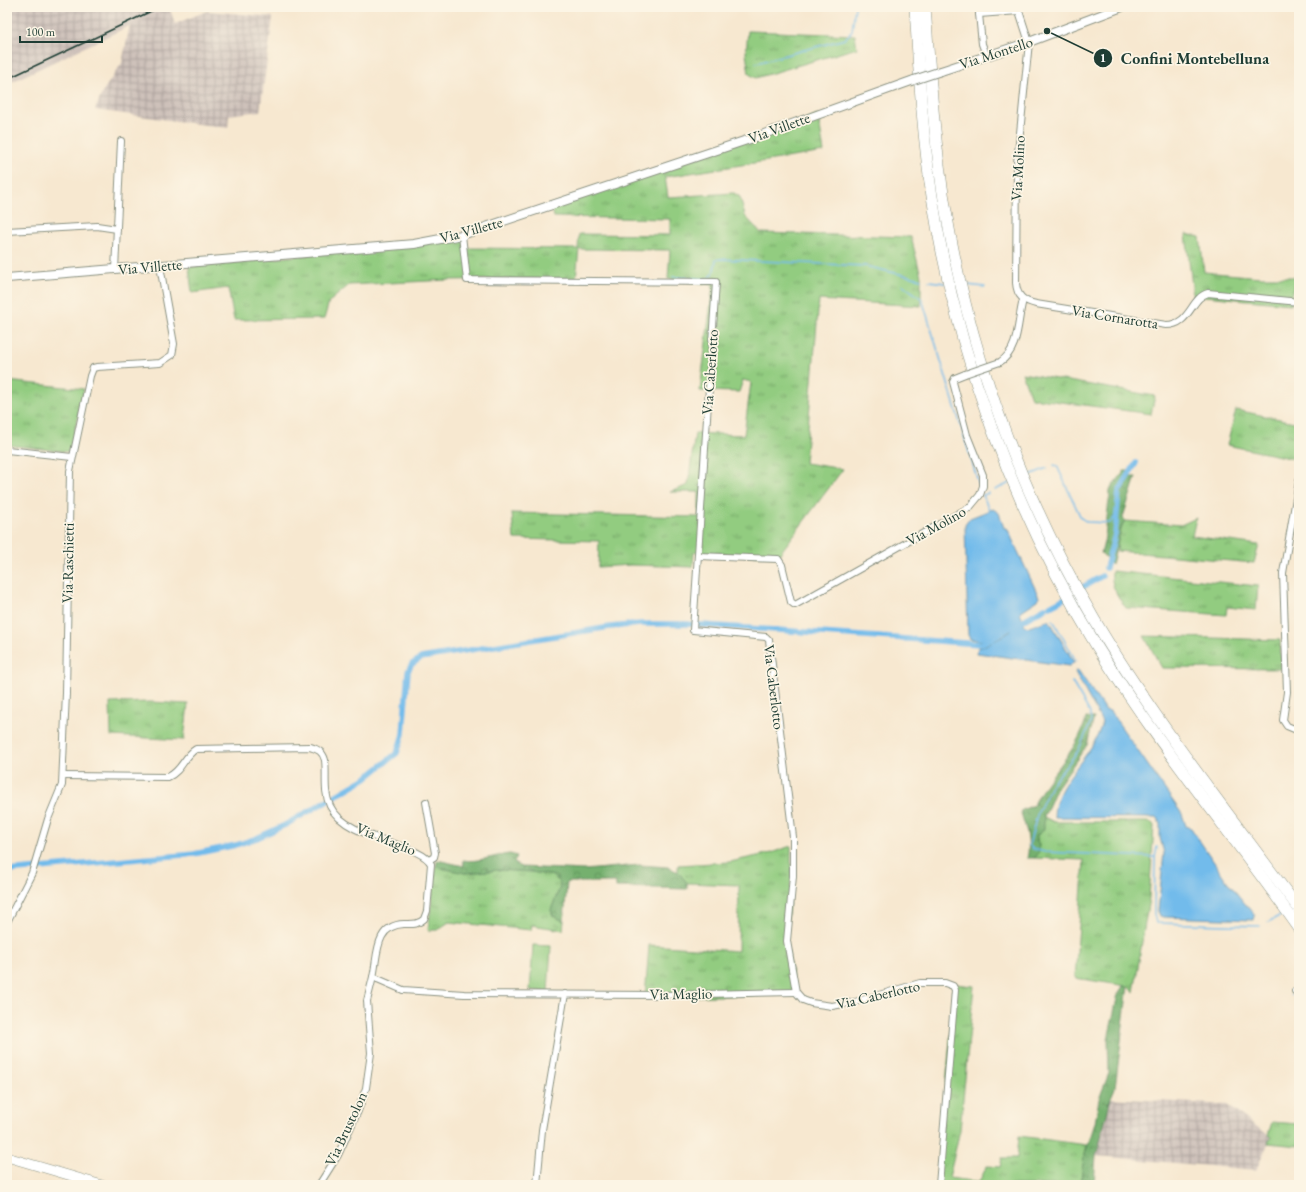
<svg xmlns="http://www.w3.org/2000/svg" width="1306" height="1192" font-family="'EB Garamond',serif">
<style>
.industrial{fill:url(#industrial-grid)}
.railway{fill:#cec1ba}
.grass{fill:url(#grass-tufts);stroke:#58845a}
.forest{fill:url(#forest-crowns);stroke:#4a7651}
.garden{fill:#92cc80;stroke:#58845a}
.water{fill:#72bbeb;stroke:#487c90}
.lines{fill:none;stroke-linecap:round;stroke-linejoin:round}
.stream{stroke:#72bbeb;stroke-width:1.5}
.canal{stroke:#72bbeb;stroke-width:5.5}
.minor-casing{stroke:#8b9282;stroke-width:8}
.tertiary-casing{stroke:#8b9282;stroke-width:10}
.secondary-casing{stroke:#8b9282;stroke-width:10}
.motorway-casing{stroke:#8b9282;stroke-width:12}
.minor{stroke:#fff;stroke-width:6}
.tertiary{stroke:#fff;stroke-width:8}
.secondary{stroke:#fff;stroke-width:9}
.motorway{stroke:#fff;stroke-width:11}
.rail{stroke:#1f3d34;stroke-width:1.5}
.minor-bridge-casing{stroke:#8b9282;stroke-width:8;stroke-linecap:butt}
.tertiary-bridge-casing{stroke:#8b9282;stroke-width:10;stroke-linecap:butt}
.minor-bridge{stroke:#fff;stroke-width:6}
.tertiary-bridge{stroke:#fff;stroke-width:8}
.labels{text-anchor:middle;stroke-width:3.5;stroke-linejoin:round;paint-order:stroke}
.street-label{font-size:15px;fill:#1f3d34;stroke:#fcf5e5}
.leader{fill:none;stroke:#1f3d34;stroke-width:1.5}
.callout-dot{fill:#1f3d34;stroke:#fcf5e5;stroke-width:1.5}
.mark-label{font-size:12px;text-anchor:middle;font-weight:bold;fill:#fff}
.callout-label{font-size:16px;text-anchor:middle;font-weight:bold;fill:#1f3d34;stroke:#fcf5e5;stroke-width:3.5;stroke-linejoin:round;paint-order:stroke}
</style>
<defs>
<pattern id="industrial-grid" width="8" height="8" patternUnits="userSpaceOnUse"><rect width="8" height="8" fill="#cec1ba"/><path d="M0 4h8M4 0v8" fill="none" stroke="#a79e98"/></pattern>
<pattern id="grass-tufts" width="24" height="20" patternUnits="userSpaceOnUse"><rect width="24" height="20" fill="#92cc80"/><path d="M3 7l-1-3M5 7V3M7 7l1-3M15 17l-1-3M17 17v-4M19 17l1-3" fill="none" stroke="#77a76a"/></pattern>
<pattern id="forest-crowns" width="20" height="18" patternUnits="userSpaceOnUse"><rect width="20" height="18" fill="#75b06e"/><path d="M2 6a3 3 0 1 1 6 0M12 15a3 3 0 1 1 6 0" fill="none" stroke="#5f905b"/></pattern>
</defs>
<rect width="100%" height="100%" fill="#fcf5e5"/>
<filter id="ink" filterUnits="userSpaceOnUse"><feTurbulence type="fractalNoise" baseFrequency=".025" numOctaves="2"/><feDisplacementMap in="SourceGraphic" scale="8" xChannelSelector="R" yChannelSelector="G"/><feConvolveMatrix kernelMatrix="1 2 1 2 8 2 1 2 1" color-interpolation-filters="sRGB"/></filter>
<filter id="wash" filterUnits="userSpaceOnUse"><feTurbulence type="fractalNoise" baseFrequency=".012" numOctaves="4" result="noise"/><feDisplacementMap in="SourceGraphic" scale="16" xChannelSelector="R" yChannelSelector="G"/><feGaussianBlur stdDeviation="0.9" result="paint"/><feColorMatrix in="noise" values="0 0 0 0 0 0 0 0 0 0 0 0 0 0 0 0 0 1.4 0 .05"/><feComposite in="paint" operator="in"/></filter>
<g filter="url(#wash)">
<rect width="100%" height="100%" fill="#f7e8d0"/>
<g class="industrial">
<path d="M7 7H153L7 76Z"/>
<path d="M169 7 175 24 207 11 273 17 260 111 229 115 228 128 95 110 103 91 122 63 130 25Z"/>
<path d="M1111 1098 1227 1105 1271 1137 1256 1170 1096 1156Z"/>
</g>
<path class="railway" d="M153 7H169L7 84V76Z"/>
<g class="grass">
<path d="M748 31 855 35 857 48 756 78 749 74 746 53Z"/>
<path d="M818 115 824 152 665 177 668 197 734 193 740 197 745 216 761 233 911 237 921 276V306L819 300 805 463 843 469 778 556 694 552 693 567 631 565 598 567 599 541 514 539 512 513 699 517V492H670L688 485 695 433 744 435 751 382 743 380 739 392 700 391 713 285 668 279 670 250 579 249 576 278 449 280 349 285 329 302 324 319 234 320 228 288 192 293 189 267 262 260 464 236V248L578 249 579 234 670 235V219L554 217 552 208Z"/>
<path d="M1186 234 1200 237 1204 272 1261 277H1295L1291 304 1193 295Z"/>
<path d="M1022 373 1155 396 1151 414 1031 398Z"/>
<path d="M7 381 84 389 70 452 7 445Z"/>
<path d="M1236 410 1299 423 1294 459 1227 445Z"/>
<path d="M1196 518 1192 536 1259 545 1254 563 1117 551 1118 537 1124 522 1123 524 1125 521 1181 525Z"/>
<path d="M1112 571 1258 586 1256 610 1227 607 1226 615 1126 608C1118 597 1110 586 1112 571Z"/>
<path d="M1144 636 1280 640 1282 669 1162 668Z"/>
<path d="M151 702 188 704 184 740 111 736 110 703Z"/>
<path d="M1044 817 1054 822H1146L1152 823 1154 826 1149 898 1134 992 1127 986 1075 978 1084 860 1034 858C1043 851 1036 844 1037 835L1041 832Z"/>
<path d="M791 846V880L786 939 795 994 645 998 649 945 738 951 739 885 687 883 678 872V865L730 862 771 853Z"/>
<path d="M436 867 465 873 500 870 532 872 554 876 560 883V887L551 910 553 916 564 921 563 930 532 925 531 930 449 922 437 930H428Z"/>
<path d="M955 984 974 986 960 1130 949 1178 979 1182 987 1166 1000 1167 1002 1158H1017L1019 1136 1087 1145 1080 1185H937Z"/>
<path d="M1272 1122 1299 1124V1146L1268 1143 1271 1137 1268 1135Z"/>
</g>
<g class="forest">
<path d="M1124 471H1132L1122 491 1130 477H1136L1123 517 1125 521 1121 528 1112 564 1101 553C1107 535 1106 518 1109 501 1110 498 1109 495 1110 491 1112 483 1120 479 1124 471Z"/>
<path d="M1086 718H1094L1087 745 1056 789 1044 817V830L1037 835C1036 844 1044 851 1034 858H1027C1031 844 1026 827 1021 814L1022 810 1034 805C1047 774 1078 753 1086 718Z"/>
<path d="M510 854 517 856 514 863 522 867 584 870 640 865 668 867 678 872 687 883V889L616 887V882H567L564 921 553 916 551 910 560 887V883L554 876 532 872 500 870 465 873 436 867 437 860 464 866 463 860C477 863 495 855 510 854Z"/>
<path d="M1123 986H1128L1115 1088 1108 1104 1111 1098 1096 1156 1094 1185H1080L1084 1157 1095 1123 1099 1099 1109 1073 1108 1039 1118 994Z"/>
</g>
<path class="garden" d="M533 945 551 946 548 992 530 990Z"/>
<g class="water">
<path d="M993 509 999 513 1004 528H1007L1039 597 1038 600 1020 612 1025 626 1029 627 1049 620 1074 662 1069 666 977 653 978 647H982L1011 631 1008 627 982 641 970 639 968 635 965 525 970 518Z"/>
<path d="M1078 670 1105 710 1110 711 1182 814 1186 826 1191 828 1226 880 1255 916 1254 920 1163 917 1160 916 1158 911 1164 853 1160 838V824L1157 818 1054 817C1054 780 1095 757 1102 722L1075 672Z"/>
</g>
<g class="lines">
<g class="stream">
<path d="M756 63 845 39 852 31 855 7"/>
<path d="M673 277 708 279 713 274 716 260 720 259 865 266 921 279"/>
<path d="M929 281 945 283"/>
<path d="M903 285 922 299 979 485"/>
<path d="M967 285 985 287"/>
<path d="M1054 465 1057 466 1081 518 1087 522 1110 523 1116 515"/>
<path d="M1028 476 1047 468"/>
<path d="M995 490 1010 483"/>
<path d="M983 495 989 510"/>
<path d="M983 495 989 493"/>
<path d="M1027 619 1043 613"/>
<path d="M1053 620 1076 661"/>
<path d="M1072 682 1090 713 1091 722 1078 751 1052 784 1038 812 1029 845 1033 849 1045 852 1155 857 1154 914 1156 923 1260 926"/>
<path d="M1155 857 1157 847"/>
<path d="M1268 922 1283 914"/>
<path d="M1290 995H1299"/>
</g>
<g class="canal">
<path d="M1106 568 1115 534 1119 491 1136 463"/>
<path d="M1076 591 1102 576"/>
<path d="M1050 606 1069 596"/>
<path d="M7 871 194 854 236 845 257 838 285 825 366 778 397 753 403 734 408 671 412 664 421 658 610 627 640 624H688L981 644 1045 608"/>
</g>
</g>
</g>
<g filter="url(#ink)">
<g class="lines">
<g class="minor-casing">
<g id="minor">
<path d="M979 7V14L1019 11 1029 42 1017 163 1016 283C1017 296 1023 301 1036 304L1166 325C1191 325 1190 298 1208 293L1299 302"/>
<path d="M979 14 982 44 987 57"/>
<path d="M7 231 97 226 117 229"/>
<path d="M462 235 467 280 716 282 693 630 766 637 769 640 793 837V876L787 941 796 992 803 1000 811 1003 832 1006 855 1002 920 983H945L953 986 955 990 939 1185"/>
<path d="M115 270 121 141"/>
<path d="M1000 362C1020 349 1017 321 1023 300"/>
<path d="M7 450 72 457"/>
<path d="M1299 481 1283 573 1287 692 1283 720 1287 726 1299 731"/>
<path d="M698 556 778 559 782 565 791 602 795 605 970 507 980 495 983 486V475L967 435 953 382 955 378 965 374"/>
<path d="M63 776 168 777C182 771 184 756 196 749L310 747C318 749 323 752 325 760 327 775 323 791 330 806 346 840 421 843 431 864L427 911 424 919C418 925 412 924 404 924 374 925 378 957 373 977L403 990 464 994 662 995 796 992"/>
<path d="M426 802 435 853 434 857 429 860"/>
<path d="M7 922 32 873 48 819 62 785 66 693 70 471 90 376 93 368 97 367 160 363 172 355 174 344 160 266"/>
<path d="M1295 991H1299"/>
<path d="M319 1185 338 1155 358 1111 366 1088 371 1053 367 1001 373 977"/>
<path d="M537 1185 542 1130 565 994"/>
</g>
</g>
<g class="tertiary-casing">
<g id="tertiary">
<path d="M941 71 1029 42 1122 7"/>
<path d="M7 278 414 244 462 235 753 138 914 80"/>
</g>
</g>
<g class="secondary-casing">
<path id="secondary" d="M7 1157 102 1185"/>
</g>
<g class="motorway-casing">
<g id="motorway">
<path d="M915 7C919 70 922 133 932 196 956 354 1013 508 1096 645 1157 744 1232 833 1299 928"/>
<path d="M925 7C930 74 934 140 945 206 969 351 1020 492 1094 619 1154 721 1229 814 1299 909"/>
</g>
</g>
<use href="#minor" class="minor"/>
<use href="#tertiary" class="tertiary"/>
<use href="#secondary" class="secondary"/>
<use href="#motorway" class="motorway"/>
<path class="rail" d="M7 79 160 7"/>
<g class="minor-bridge-casing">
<path id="minor-bridge" d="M965 374 1000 362"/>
</g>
<g class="tertiary-bridge-casing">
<path id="tertiary-bridge" d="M914 80 941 71"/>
</g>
<use href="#minor-bridge" class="minor-bridge"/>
<use href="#tertiary-bridge" class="tertiary-bridge"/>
</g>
</g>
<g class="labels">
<g class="street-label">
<text transform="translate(996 53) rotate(-18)" y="5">Via Montello</text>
<text transform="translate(779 128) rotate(-20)" y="5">Via Villette</text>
<text transform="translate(1018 168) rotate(-87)" y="5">Via Molino</text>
<text transform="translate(471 230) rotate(-15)" y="5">Via Villette</text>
<text transform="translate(150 267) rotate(-5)" y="5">Via Villette</text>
<text transform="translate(1115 317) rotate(9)" y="5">Via Cornarotta</text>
<text transform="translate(710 372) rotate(-86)" y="5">Via Caberlotto</text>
<text transform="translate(936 526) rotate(-29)" y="5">Via Molino</text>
<text transform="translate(68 563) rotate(-89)" y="5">Via Raschietti</text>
<text transform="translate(774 687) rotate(83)" y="5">Via Caberlotto</text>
<text transform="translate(386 839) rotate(22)" y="5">Via Maglio</text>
<text transform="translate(681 994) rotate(-1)" y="5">Via Maglio</text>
<text transform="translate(878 995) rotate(-13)" y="5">Via Caberlotto</text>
<text transform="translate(346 1129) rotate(-65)" y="5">Via Brustolon</text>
</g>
</g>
<path class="leader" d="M1047 31L1103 58"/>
<g class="callout-dot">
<circle cx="1047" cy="31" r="4"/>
<circle cx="1103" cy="58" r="10"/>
</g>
<g class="mark-label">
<text x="1103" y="62">1</text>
</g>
<g class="callout-label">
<text x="1195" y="64">Confini Montebelluna</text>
</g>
<rect width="1306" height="1192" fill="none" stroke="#fcf5e5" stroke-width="24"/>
<path d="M20 36v6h82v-6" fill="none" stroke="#1f3d34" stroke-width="2"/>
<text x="26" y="36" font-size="12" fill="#1f3d34" stroke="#fcf5e5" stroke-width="3" paint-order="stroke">100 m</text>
</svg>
